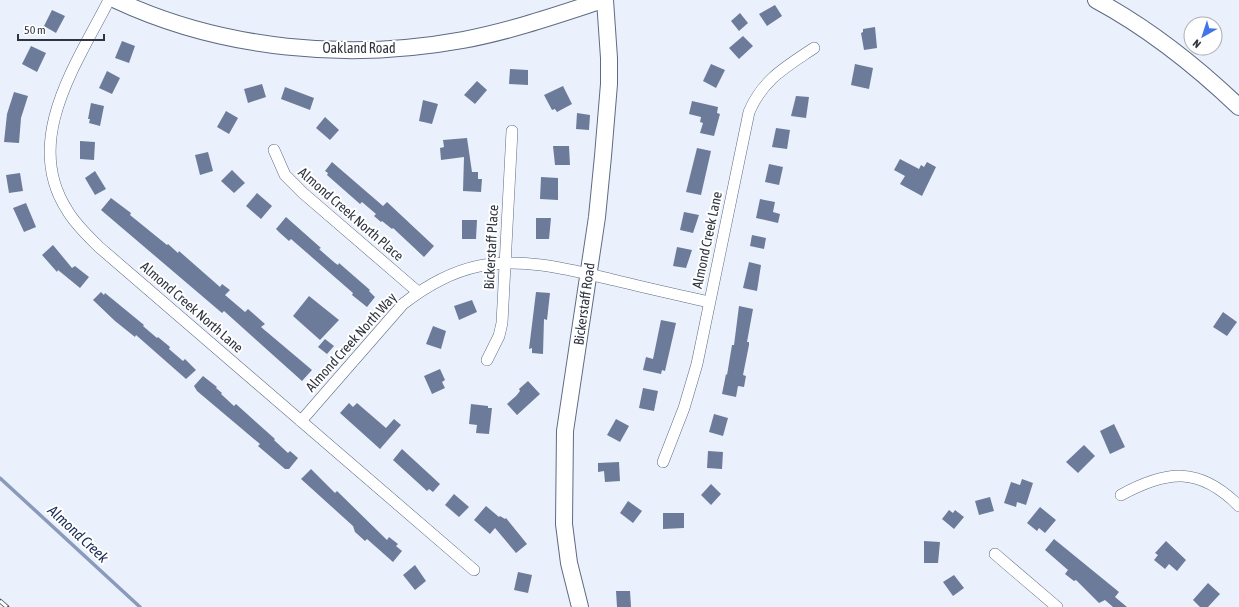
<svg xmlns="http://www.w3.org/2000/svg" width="1239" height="607" font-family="'Asap Condensed',sans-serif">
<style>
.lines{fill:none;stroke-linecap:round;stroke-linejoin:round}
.stream{stroke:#899aba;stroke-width:3.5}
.building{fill:#6b7b99}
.street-casing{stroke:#5e6b83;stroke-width:12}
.secondary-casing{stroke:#5e6b83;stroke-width:18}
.street{stroke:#fff;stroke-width:11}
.secondary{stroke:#fff;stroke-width:16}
.rail-casing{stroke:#4c525d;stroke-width:4.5}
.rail{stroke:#fff;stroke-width:3;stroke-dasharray:9;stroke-linecap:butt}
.labels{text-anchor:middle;stroke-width:4;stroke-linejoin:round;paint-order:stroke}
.street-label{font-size:14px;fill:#2f3540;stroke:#fff}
.water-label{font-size:15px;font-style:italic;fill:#192d58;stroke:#fff}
</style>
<rect width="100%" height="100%" fill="#ebf1fc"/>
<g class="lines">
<path class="stream" d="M0 478 140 607"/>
</g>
<g class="building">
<path d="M775 5 782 16 767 26 759 14Z"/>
<path d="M52 10 65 16 56 33 44 26Z"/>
<path d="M740 13 748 23 739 31 731 21Z"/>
<path d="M875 27 877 48 864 50 861 33 863 32V29Z"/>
<path d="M743 36 753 46 739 59 729 48Z"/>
<path d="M122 41 135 46 129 63 115 58Z"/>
<path d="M31 46 46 53 37 72 22 64Z"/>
<path d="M711 64 725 70 716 88 703 81Z"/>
<path d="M855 64 873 68 869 89 851 85Z"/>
<path d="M510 69 528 70V85L509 84Z"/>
<path d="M107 71 120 78 112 94 99 88Z"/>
<path d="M477 81 487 90 475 104 464 95Z"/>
<path d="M262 84 266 97 248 103 244 89Z"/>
<path d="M563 86 572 104 557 112 555 109 552 110 544 95Z"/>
<path d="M285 87 314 98 310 110 281 99Z"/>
<path d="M14 92 28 96 21 118 19 143 4 142 7 114Z"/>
<path d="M796 96 809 97 806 118 791 116Z"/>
<path d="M423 100 438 104 432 124 419 121Z"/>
<path d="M692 101 718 107 717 113 720 114 714 136 700 133 703 123 700 122 701 117 689 114Z"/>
<path d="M91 103 104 106 100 126 89 123 90 119H88Z"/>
<path d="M226 111 238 118 229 134 217 127Z"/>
<path d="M577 113 590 115 589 130 576 129Z"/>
<path d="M325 117 339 130 330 140 316 128Z"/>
<path d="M776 128 790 130 787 149 772 147Z"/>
<path d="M467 138 472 172H478V179H482L481 192 463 191 464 157 441 160 440 148 444 147 443 140Z"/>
<path d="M80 141 95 142 94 160 80 159Z"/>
<path d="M553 146H569L570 165H555Z"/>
<path d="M697 148 711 151 701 195 686 192Z"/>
<path d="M208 152 213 171 200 175 195 155Z"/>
<path d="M900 159 919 169 921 165 924 167 927 162 936 167 922 196 900 184 905 176 894 170Z"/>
<path d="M332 162 383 206 387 202 434 246 424 257 393 228 392 229 382 221 381 222 374 216 376 214 362 202 360 204 327 175 328 173 325 171Z"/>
<path d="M769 164 783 167 779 185 765 182Z"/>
<path d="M232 170 245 183 234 193 221 181Z"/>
<path d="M95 171 106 189 95 195 85 178Z"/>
<path d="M20 173 23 191 9 193 6 175Z"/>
<path d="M541 177 558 178V200L540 199Z"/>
<path d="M257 193 272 206 261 219 246 206Z"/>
<path d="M111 198 131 213 130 215 167 245 168 244 178 253 179 251 220 287 222 284 230 290 225 295 245 312 248 309 265 324 261 327 312 370 302 381 224 311 222 313 101 210Z"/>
<path d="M760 199 775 202 773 212 780 214 778 223 756 218Z"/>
<path d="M26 203 36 227 24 232 13 208Z"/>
<path d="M684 212 699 215 693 233 680 230Z"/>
<path d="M286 217 321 248 319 249 335 263 338 265 339 263 370 290 369 291 375 297 367 307 352 295 353 293 291 239 289 241 280 233 276 229Z"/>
<path d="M536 218H551L549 239H536Z"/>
<path d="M462 220H477L476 239H462Z"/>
<path d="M752 235 766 238 764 249 750 246Z"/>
<path d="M53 245 72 268 75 266 89 277 80 288 58 270 57 272 42 255Z"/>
<path d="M677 247 692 250 686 268 673 266Z"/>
<path d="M749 262 761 265 757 291 743 288Z"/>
<path d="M101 292 104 295 105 293 144 325 143 326 157 338 158 337 170 347 169 349 183 361 185 359 196 370 186 379 136 335 135 337 115 321 93 300Z"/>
<path d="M536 292 550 293 547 320 544 319 543 354 532 353V348L529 349Z"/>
<path d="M309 296 339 320 320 340 293 316Z"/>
<path d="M472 300 477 312 459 320 454 306Z"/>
<path d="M739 306 753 309 747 342H749V345L743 375 746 376 744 387 738 386 736 397 722 394 726 374 727 375 732 345H734Z"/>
<path d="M1223 312 1237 322 1227 336 1213 327Z"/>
<path d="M661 320 676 323 665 371 662 370 661 374 643 370 646 357 653 359Z"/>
<path d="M433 326 446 331 441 349 426 344Z"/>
<path d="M325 339 334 346 327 354 318 347Z"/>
<path d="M440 369 445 380 442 382 445 388 432 394 424 376Z"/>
<path d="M203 376 217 387 216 388 222 393 221 394 234 406 236 404 275 439 274 440 288 453 290 451 298 458 289 469H285L258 446 260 444 197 391 194 386Z"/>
<path d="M528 381 540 394 517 415 507 404 516 396 520 391 519 389Z"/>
<path d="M643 388 658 391 654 411 639 408Z"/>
<path d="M349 403 353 407 357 403 386 428 394 419 401 425 380 449 340 413Z"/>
<path d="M471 404 488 406V408H492L489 434 476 433 477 425 469 424Z"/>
<path d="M714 414 728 418 723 436 709 432Z"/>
<path d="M616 419 629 426 620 442 607 435Z"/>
<path d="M1114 424 1125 447 1110 454 1100 431Z"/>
<path d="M1084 445 1095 456 1078 473 1066 462Z"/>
<path d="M402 449 440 484 433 492 429 489 427 491 393 460Z"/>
<path d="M708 451 723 452 722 469 707 468Z"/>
<path d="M619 462 620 481 605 482 604 471 598 472V463Z"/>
<path d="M311 469 335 493 337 491 387 540 389 537 398 544 396 546 402 551 393 562 367 539 365 541 355 532 353 526 301 479Z"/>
<path d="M1022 479 1033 483 1026 505 1017 502 1016 507 1004 503 1011 482 1020 485Z"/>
<path d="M711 484 721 494 711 505 701 495Z"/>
<path d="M454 494 469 507 459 517 445 505Z"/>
<path d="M990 497 994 511 979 515 975 501Z"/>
<path d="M628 501 642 511 633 523 620 513Z"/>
<path d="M486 506 499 517 500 516 505 519 506 518 527 544 516 553 495 528 490 534 474 520Z"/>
<path d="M1040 507 1056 520 1045 533 1039 528 1037 531 1027 523Z"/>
<path d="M949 510 953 513 955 510 964 517 954 529 942 519Z"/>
<path d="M663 513H684V528L663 529Z"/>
<path d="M1054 539 1119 592 1115 597 1127 607H1113L1105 600 1099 603 1076 580 1074 581 1065 574 1068 570 1045 550Z"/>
<path d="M924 541 940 542 938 563H924Z"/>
<path d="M1166 541 1186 560 1177 571 1169 564 1165 569 1154 560 1158 555 1155 553Z"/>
<path d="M415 565 426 581 415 590 403 575Z"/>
<path d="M518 572 532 575 528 593 514 590Z"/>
<path d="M954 575 964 588 953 596 943 582Z"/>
<path d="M1208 583 1220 594 1208 607H1200L1193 600Z"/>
<path d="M616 591H630L631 607H617Z"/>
</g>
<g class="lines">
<g class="street-casing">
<g id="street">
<path d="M109 0C77 63 22 140 67 210 75 224 87 235 99 247L474 570"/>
<path d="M274 150 285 175 303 193 418 292"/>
<path d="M487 360 499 336 502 323 512 131"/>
<path d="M301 421 403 304C426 286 450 272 479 266 524 257 571 270 614 280 646 288 678 295 709 302"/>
<path d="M663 462 684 408 697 364 749 112C763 79 786 67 814 48"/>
<path d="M1121 495C1167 470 1199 466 1239 506"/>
<path d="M995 554 1057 607"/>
</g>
</g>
<g class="secondary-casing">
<g id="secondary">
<path d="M116 0C223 50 349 61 463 40 511 31 557 15 603 0"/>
<path d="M1096 0C1150 29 1195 65 1239 107"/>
<path d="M580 607 569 563 564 524 565 431 597 217 603 156 609 84V58L605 0"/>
</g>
</g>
<use href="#street" class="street"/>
<use href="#secondary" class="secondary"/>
<g class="rail-casing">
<path id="rail" d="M0 601 7 607"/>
</g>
<use href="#rail" class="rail"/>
</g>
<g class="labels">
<g class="street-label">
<text x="359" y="53">Oakland Road</text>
<text transform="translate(351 214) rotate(41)" y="5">Almond Creek North Place</text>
<text transform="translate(707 240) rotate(-78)" y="5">Almond Creek Lane</text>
<text transform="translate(491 247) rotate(-87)" y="5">Bickerstaff Place</text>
<text transform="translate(584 304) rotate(-82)" y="5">Bickerstaff Road</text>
<text transform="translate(192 307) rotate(41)" y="5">Almond Creek North Lane</text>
<text transform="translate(351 342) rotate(-48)" y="5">Almond Creek North Way</text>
</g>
<g class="water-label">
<text transform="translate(78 534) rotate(43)" y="5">Almond Creek</text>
</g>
</g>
<g transform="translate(1203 36) rotate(219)"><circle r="19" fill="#ffffff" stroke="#acaeb3"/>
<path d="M0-3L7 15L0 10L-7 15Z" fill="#4276e7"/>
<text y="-6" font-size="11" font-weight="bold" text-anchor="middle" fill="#2f3540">N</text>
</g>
<path d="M18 34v6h86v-6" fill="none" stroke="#2f3540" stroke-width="2"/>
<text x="24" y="34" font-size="12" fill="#2f3540" stroke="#ffffff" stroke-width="3" paint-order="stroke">50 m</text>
</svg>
